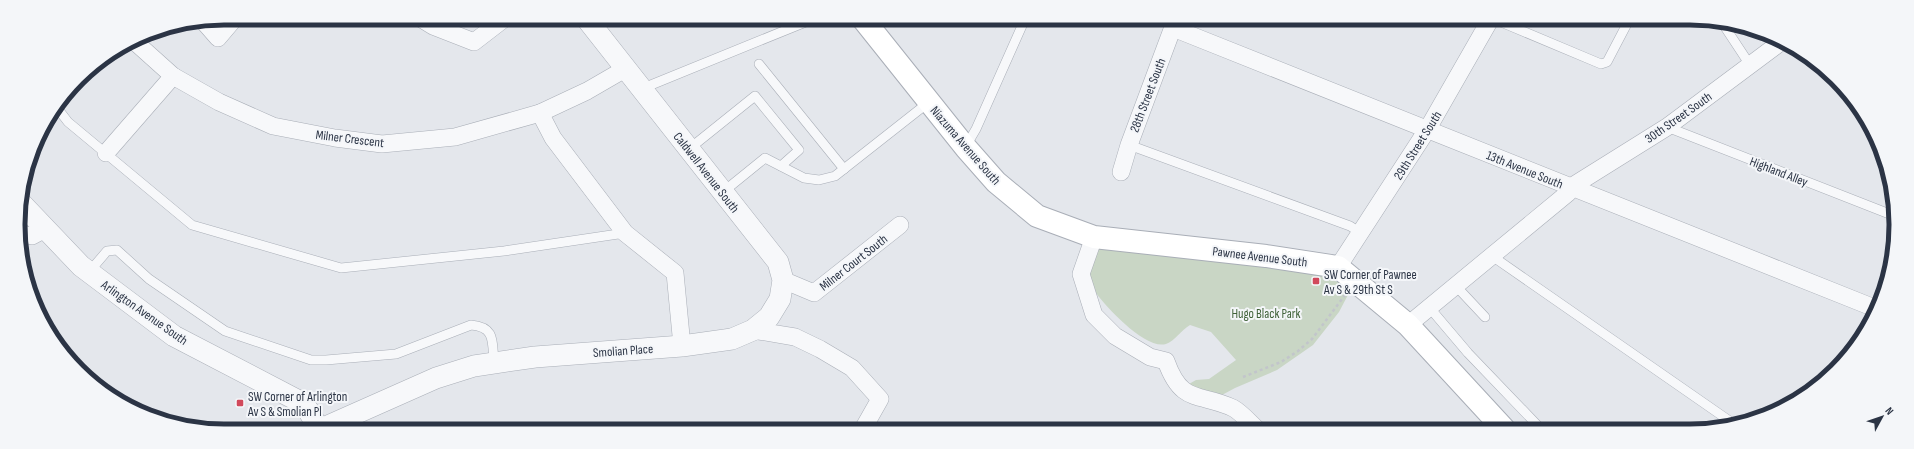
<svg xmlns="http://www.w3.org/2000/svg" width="1914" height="449" font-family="'Sofia Sans Condensed',sans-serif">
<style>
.green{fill:#c9d6c5}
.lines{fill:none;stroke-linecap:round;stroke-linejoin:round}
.service-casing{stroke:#a9aeb7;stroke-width:10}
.minor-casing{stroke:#a9aeb7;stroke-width:18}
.tertiary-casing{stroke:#a9aeb7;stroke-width:22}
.secondary-casing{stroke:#a9aeb7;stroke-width:24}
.path{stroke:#c2c5cb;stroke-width:2.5;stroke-dasharray:3 3;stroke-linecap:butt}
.service{stroke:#f7f8fa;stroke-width:9}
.minor{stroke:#f7f8fa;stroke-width:17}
.tertiary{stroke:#f7f8fa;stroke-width:21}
.secondary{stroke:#fff;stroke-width:22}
.poi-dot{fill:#d1495b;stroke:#f4f6f9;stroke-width:1.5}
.labels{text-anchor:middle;stroke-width:4;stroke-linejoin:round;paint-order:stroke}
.street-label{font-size:13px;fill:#2b3445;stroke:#f4f6f9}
.poi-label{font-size:13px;fill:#2b3445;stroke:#f4f6f9;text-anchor:start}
.park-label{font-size:13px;fill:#3f6138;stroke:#f4f6f9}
.rim{fill:none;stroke:#2b3445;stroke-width:5}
</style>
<rect width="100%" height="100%" fill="#e4e7ec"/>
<path class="green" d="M1099 241 1306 270C1317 274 1344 282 1350 291L1339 312 1313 345 1277 370 1235 388 1222 395 1219 399 1189 384 1196 380 1209 379 1236 360 1211 332 1190 325C1181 330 1175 341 1166 344 1146 350 1107 308 1096 293 1092 287 1089 280 1086 274Z"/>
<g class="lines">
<g class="service-casing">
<g id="service">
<path d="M1496 20 1601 64 1607 62 1629 20"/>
<path d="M1721 21 1750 65"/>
<path d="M759 64 844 169"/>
<path d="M641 89 813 19"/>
<path d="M58 109 68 122 192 225 341 268 504 251 625 233"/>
<path d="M1667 127 1892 215"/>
<path d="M1129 145 1350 226 1361 233"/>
<path d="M966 146 976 129 1025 19"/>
<path d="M689 149 755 96 799 150 781 166"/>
<path d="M723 192 765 158 804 178 819 180 835 176 929 102"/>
<path d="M1492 256 1734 424"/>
<path d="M89 272 107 251 117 250 149 279 225 331 311 360H326L396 354 471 325C496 327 492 342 494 363"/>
<path d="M1455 285 1485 317"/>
<path d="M1429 307 1468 353 1541 429"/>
</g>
</g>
<g class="minor-casing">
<g id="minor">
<path d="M420 18 433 26 474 42 505 18"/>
<path d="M204 22 218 38 235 18"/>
<path d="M1173 28 1877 309"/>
<path d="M134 41 173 76 219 102 273 126 335 138 382 144 455 137 540 113 587 91 625 69"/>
<path d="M540 113 553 138 625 233 675 273 682 346"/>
<path d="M106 153 173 76"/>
<path d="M1121 172 1129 145 1176 19"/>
<path d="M21 234 32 236 45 229"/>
<path d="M1094 237 1081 274 1094 315 1115 336 1150 357 1166 361C1182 406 1200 392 1233 408 1242 413 1250 423 1257 429"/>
<path d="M1338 267 1427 130 1490 20"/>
<path d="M783 280 814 293 900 225"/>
<path d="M1408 325 1568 193 1571 187 1667 127 1781 42"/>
<path d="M753 330 795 337 820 349 852 368 880 399 863 429"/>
</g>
</g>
<g class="tertiary-casing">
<g id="tertiary">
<path d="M21 203 81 266 174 336 295 399 308 410 319 429"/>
<path d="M321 429 436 378 474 366 535 357 682 346 732 339 753 330 769 317 780 299 783 280 778 262 586 18"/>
</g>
</g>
<g class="secondary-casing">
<path id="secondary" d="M863 19 966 148 996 182 1037 216 1094 237 1266 256 1338 267 1408 325 1504 429"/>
</g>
<path class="path" d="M1243 377 1281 362 1298 351 1312 339 1345 295"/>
<use href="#service" class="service"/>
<use href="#minor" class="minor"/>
<use href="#tertiary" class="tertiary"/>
<use href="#secondary" class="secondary"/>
</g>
<g class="poi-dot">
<rect x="1312" y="277" width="8" height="8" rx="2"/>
<rect x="236" y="399" width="8" height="8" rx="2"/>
</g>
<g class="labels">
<g class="street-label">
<text transform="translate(1147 95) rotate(-69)" y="5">28th Street South</text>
<text transform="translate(1678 117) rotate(-35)" y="5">30th Street South</text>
<text transform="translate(350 138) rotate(7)" y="5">Milner Crescent</text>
<text transform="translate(966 145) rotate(49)" y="5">Niazuma Avenue South</text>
<text transform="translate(1417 145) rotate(-58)" y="5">29th Street South</text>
<text transform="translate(1525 169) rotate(22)" y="5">13th Avenue South</text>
<text transform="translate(1779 171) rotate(21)" y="5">Highland Alley</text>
<text transform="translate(707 172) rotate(52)" y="5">Caldwell Avenue South</text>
<text transform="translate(1260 256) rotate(7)" y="5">Pawnee Avenue South</text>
<text transform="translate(853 262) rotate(-38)" y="5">Milner Court South</text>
<text transform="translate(145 312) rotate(35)" y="5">Arlington Avenue South</text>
<text transform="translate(623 350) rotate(-4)" y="5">Smolian Place</text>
</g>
<g class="poi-label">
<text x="1324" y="279">SW Corner of Pawnee<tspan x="1324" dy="15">Av S &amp; 29th St S</tspan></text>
<text x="248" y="401">SW Corner of Arlington<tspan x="248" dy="15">Av S &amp; Smolian Pl</tspan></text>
</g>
<g class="park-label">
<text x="1266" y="318">Hugo Black Park</text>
</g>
</g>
<path d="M0 0H1914V449H0ZM224 25H1690A199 199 0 0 1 1889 224V225A199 199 0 0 1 1690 424H224A199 199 0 0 1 25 225V224A199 199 0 0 1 224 25Z" fill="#f4f6f9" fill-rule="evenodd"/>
<path class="rim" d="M224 25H1690A199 199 0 0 1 1889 224V225A199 199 0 0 1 1690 424H224A199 199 0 0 1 25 225V224A199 199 0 0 1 224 25Z"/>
<g transform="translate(1882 417) rotate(50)" stroke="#f4f6f9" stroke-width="3" paint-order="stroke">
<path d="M0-3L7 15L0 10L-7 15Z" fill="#2b3445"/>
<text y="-6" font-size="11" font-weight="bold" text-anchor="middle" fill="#2b3445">N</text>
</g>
</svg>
